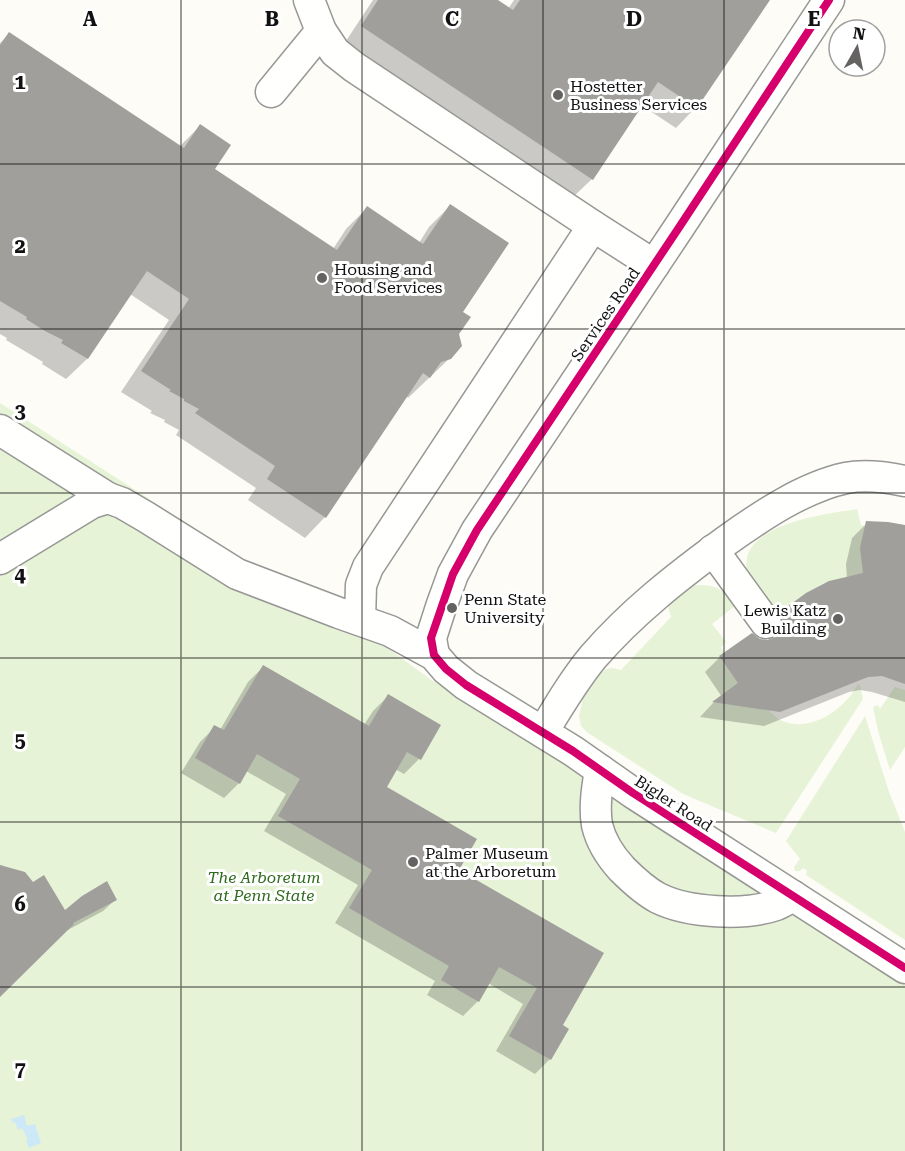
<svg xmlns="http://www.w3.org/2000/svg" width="905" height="1151" font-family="'Roboto Serif',serif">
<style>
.green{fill:#e7f3d7}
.water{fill:#cde8f7}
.shadow{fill:#0003}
.building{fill:#a19f9c}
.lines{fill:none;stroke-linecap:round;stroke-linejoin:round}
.minor-casing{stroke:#979795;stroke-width:33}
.minor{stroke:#fffffe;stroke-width:30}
.cycleway-casing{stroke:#fff;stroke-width:11}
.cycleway{stroke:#d6006c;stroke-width:8}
.grid{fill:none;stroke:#111;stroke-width:1.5;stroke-opacity:0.55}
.poi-dot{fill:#646362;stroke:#fff;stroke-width:2}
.labels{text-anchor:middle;stroke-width:6;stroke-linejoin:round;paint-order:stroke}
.poi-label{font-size:16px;fill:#111;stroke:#fff;text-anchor:start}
.street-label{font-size:16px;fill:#111;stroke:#fff}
.park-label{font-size:16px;font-style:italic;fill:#2f6b1f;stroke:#fff}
.grid-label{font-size:20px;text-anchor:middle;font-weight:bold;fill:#111;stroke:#fff;stroke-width:6;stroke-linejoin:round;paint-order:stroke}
</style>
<rect width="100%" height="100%" fill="#fdfcf7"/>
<g class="green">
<path d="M0 403 244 560 327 593 367 633 430 679 569 766 905 985V1151H0Z"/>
<path d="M857 509 861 525 865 526 873 574C828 576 811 589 776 615 768 605 753 588 749 577 729 525 826 514 857 509Z"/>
<path d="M693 585C717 585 720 587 736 605L712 624 726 642 721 647 724 653 719 657C724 663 728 670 733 676 741 686 753 695 763 704 769 710 773 716 780 720 810 734 844 710 858 684L860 685 863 699 776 833 683 794 588 733 581 726 579 716 583 698 600 674 606 669 612 668 621 670 671 617C671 616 668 607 668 606 670 598 687 589 693 585Z"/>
<path d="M895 687 905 690V747L890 770 878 731 873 707 878 705 880 709Z"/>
<path d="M865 716 889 792 905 832V940L806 875 807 870 803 868 800 871H795L794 867 800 859 786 841Z"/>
</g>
<path class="water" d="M24 1115 27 1126 35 1124 41 1143 29 1148 26 1141 28 1140 22 1128 18 1130 15 1122 13 1123 11 1119Z"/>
<g class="shadow">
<path d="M373 0H495L508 9 514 0H768L696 107 676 128 641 105 592 179 571 199 342 47Z"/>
<path d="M9 34 179 147 200 126 213 169 333 249 346 229 367 208 419 243 429 227 450 206 461 312 458 334 450 358 408 398 406 396 325 517 305 538 248 500 256 488 176 435 179 430 164 422 165 420 150 413 152 411 121 392 169 320 130 294 87 359 66 379 42 364 43 362 6 340 7 338 0 334V43Z"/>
<path d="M867 523 905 526V702L872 692 860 690 849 692 764 726 700 717 713 703 722 697 705 672 720 657 752 635 759 640 768 641 769 636 765 629 781 614 847 579 846 564 852 538Z"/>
<path d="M263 667 364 725 373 711 388 696 439 726 419 759 404 774 395 769 385 788 457 870 602 954 561 1026 550 1059 535 1074 496 1051 523 1004 488 983 478 1001 463 1016 427 995 435 981 335 923 358 885 264 831 286 794 246 771 239 783 224 798 181 773 200 742 215 727 220 730 248 682Z"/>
<path d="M1 865 33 884 65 912 115 900 103 911 64 932 0 995Z"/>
</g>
<g class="building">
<path d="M378 0H498L513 10 520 0H770L697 108 658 82 593 180 361 26Z"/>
<path d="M9 32 184 148 200 124 231 145 215 169 337 250 367 206 423 244 450 204 509 243 463 312 471 317 459 334 462 346 451 359 441 362 430 378 423 373 326 518 267 479 275 466 195 413 199 409 184 401V399L169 391 171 390 141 371 189 299 147 271 88 359 61 343 63 340 45 331 26 319 27 317 0 301V45Z"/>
<path d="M866 521 888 522 905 525V684L882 676 868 677 780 712 712 702 738 683 719 656 752 633 760 639 768 640 776 637 782 629 783 621 780 612 806 593 829 581 863 573 860 548Z"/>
<path d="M263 665 369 726 388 694 441 725 421 760 407 752 387 787 477 839 459 870 604 953 563 1025 569 1029 551 1060 509 1036 537 988 499 967 479 1002 441 980 449 966 349 908 372 870 278 816 300 779 257 754 240 784 195 758 214 725 224 730Z"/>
<path d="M0 865 25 872 33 882 44 875 65 910 82 896 107 881 117 900 73 923 74 924 0 997Z"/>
</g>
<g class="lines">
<g class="minor-casing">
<g id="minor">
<path d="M309 0 321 31 335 52 354 67 593 226 654 265"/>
<path d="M271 92 321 31"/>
<path d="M0 430 108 498"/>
<path d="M713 550 766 623"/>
<path d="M0 559 92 503 108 498 122 503 146 517 237 574 339 613 390 631 434 655 446 669 466 685 573 751 633 793 905 968"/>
<path d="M360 620 361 585 368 567 593 226"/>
<path d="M434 655 431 638 441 607 453 574 477 530 678 229 829 0"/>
<path d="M543 732C558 707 574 680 593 657 632 612 678 576 726 541 761 516 804 487 846 478 865 474 886 477 905 481"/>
<path d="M600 770C597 788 594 807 597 825 601 842 611 857 622 869 633 880 645 891 658 898 688 913 745 916 776 905 782 903 787 899 793 896"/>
</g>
</g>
<use href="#minor" class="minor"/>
<g class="cycleway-casing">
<path id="cycleway" d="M829 0 678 229 477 530 453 574 431 638 434 655 446 669 466 685 573 751 633 793 905 968"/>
</g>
<use href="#cycleway" class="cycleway"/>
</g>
<path class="grid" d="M181 0V1151M362 0V1151M543 0V1151M724 0V1151M0 164H905M0 329H905M0 493H905M0 658H905M0 822H905M0 987H905"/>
<g class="poi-dot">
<circle cx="558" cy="95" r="6"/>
<circle cx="322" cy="278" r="6"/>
<circle cx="452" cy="608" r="6"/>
<circle cx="838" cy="619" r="6"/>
<circle cx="413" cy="862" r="6"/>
</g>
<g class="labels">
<g class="poi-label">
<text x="570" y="92">Hostetter<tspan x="570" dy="18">Business Services</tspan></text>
<text x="334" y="275">Housing and<tspan x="334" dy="18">Food Services</tspan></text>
<text x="464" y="605">Penn State<tspan x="464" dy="18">University</tspan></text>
<text x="826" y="616" text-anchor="end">Lewis Katz<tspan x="826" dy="18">Building</tspan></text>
<text x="425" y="859">Palmer Museum<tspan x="425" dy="18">at the Arboretum</tspan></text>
</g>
<g class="street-label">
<text transform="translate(605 314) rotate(-56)" y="6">Services Road</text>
<text transform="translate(674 803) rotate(33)" y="6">Bigler Road</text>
</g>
<g class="park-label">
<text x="264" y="883">The Arboretum<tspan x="264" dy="18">at Penn State</tspan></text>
</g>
</g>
<g class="grid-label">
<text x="90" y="26">A</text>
<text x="272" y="26">B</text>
<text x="452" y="26">C</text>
<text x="634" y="26">D</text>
<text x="814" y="26">E</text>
<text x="20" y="89">1</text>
<text x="20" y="253">2</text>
<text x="20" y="418">3</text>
<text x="20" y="582">4</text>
<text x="20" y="747">5</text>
<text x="20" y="911">6</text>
<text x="20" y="1076">7</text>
</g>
<g transform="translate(857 48) rotate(9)"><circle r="28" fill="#ffffff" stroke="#a0a0a0" stroke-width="1.5"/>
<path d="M0-4.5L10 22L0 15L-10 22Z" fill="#646362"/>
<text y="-9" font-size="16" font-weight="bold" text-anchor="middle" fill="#111111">N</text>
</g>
</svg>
